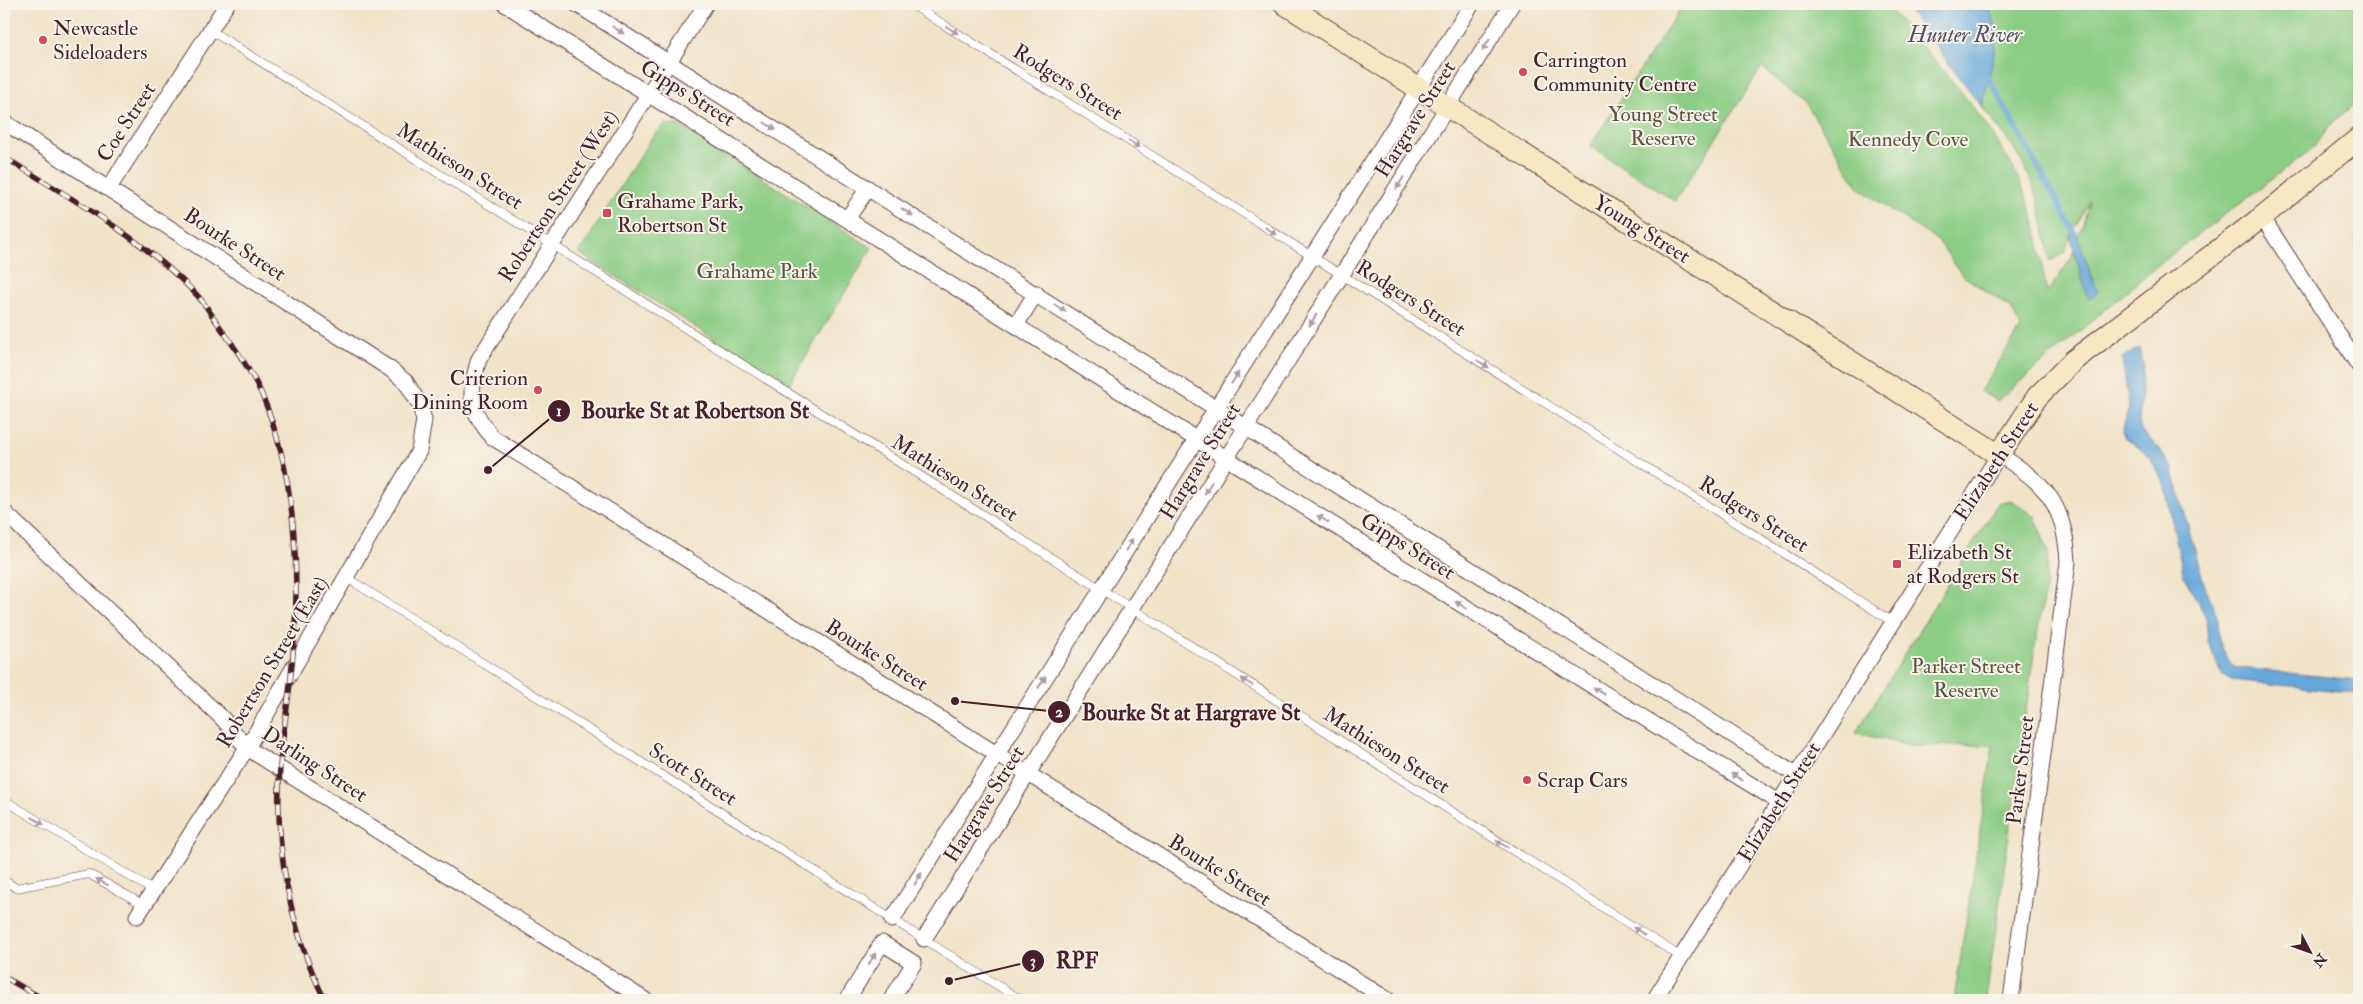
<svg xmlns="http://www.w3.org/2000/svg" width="2363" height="1004" font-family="'IM FELL Double Pica',serif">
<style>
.green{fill:#8ccd85;stroke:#6b7658}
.water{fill:#66a8da;stroke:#586482}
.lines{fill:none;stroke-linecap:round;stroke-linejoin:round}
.stream{stroke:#66a8da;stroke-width:5.5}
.lane-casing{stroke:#633c42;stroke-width:9}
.street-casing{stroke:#633c42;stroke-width:17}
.secondary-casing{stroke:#633c42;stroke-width:23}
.lane{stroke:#fff;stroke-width:8}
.street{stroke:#fff;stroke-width:15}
.secondary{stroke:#f8e7c3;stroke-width:21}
.rail-casing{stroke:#4a1f2b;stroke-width:5.5}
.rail{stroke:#f7f3e8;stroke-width:4;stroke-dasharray:11;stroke-linecap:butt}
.oneway{fill:#ae9aa0}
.poi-dot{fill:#d1495b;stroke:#f7f3e8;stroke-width:2}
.labels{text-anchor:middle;stroke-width:4;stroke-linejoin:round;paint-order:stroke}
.poi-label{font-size:21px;fill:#4a1f2b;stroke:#f7f3e8;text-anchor:start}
.street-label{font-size:21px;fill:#4a1f2b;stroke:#f7f3e8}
.park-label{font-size:21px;fill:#5e5346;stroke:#f7f3e8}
.water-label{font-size:22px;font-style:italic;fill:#544f68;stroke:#f7f3e8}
.leader{fill:none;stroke:#4a1f2b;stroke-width:2}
.callout-dot{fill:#4a1f2b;stroke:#f7f3e8;stroke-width:2}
.mark-label{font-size:15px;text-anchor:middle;font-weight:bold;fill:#fff}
.callout-label{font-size:22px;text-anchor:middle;font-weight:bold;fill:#4a1f2b;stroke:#f7f3e8;stroke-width:4;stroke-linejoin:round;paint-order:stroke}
</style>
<rect width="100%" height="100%" fill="#f7f3e8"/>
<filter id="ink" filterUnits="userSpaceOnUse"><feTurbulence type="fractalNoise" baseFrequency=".02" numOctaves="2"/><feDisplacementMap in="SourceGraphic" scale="10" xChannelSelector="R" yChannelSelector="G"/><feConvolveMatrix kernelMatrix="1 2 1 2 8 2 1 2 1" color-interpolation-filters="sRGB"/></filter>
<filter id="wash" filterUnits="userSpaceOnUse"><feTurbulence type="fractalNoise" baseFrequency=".0096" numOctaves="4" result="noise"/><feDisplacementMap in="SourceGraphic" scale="20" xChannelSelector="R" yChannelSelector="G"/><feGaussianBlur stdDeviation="1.12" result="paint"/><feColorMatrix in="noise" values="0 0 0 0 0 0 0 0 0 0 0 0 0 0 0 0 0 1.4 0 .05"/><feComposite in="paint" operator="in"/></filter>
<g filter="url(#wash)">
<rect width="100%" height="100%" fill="#f0e3c7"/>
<g class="green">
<path d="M1673 4H1885C1935 63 1997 124 2026 196 2039 227 2040 261 2047 293L2071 259 2090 201 2070 236 2065 253 2050 261C2045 233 2041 204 2030 178 2019 152 1999 129 1982 107 1986 84 1999 47 1995 25 1994 18 1989 10 1986 4H2359V100L2334 121 2313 148 2163 261 1997 401 1980 391 2021 328 2011 308 1962 275 1939 242 1860 189 1807 105 1762 67 1675 201 1590 146 1680 9Z"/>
<path d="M665 124 679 125 872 248 788 386 579 253 652 137Z"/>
<path d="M2011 500 2035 516 2048 552 2046 584 2034 652 1986 1000H1954L1993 745 1911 746 1856 733 1998 503Z"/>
</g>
<g class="water">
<path d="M1904 4H1986C1989 10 1994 18 1995 25 1999 47 1986 84 1982 107Z"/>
<path d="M2074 228C2084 250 2088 271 2098 292L2088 299 2070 236Z"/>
<path d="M2139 348 2143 364 2139 422 2141 430 2159 449 2172 468 2204 583 2218 619 2219 639 2225 655 2233 666 2249 669 2359 680V693L2231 680 2221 673 2208 641 2206 617 2184 577 2164 483C2156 465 2143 447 2125 439L2122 432 2129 407 2122 358Z"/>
</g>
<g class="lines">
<path class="stream" d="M1984 70 2075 234"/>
</g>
</g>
<g filter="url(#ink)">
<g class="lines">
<g class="lane-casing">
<g id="lane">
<path d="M911 4 1893 622"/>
<path d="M210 30 1147 618 1681 957"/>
<path d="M347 578 1021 1000"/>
<path d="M4 800 154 891"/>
<path d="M4 880 16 888 89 874 144 905"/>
</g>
</g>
<g class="street-casing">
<g id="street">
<path d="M505 4 1242 468 1779 802"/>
<path d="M576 4 1796 775"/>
<path d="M706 4 479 359C468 396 468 407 492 437L1388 1000"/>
<path d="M4 122 390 369 406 382 420 405 424 420 419 451 247 748 137 916"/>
<path d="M109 188 227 4"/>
<path d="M2262 217 2359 366"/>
<path d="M847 219 868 188"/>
<path d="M1016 325 1036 293"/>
<path d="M4 512 222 718 247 748 645 1000"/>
<path d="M892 920 1472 4"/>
<path d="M924 939 1512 4"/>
<path d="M847 1000 882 943 914 963 891 1000"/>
<path d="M1654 1000 1999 455C2047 483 2065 506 2068 562L2011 1000"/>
</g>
</g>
<g class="secondary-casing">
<path id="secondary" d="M1285 4 1999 455 2037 397 2074 360 2262 217 2359 138"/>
</g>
<use href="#lane" class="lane"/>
<use href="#street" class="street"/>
<use href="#secondary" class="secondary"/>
<g class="rail-casing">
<g id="rail">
<path d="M4 157C70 198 140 236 195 293 204 302 211 314 218 324 234 346 251 370 262 395 298 479 301 585 291 675 288 706 282 736 280 767 274 845 290 931 325 1000"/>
<path d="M4 977 45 1000"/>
</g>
</g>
<use href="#rail" class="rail"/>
</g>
<defs><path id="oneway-solid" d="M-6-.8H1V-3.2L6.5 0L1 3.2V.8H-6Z" transform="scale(1.25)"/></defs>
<g class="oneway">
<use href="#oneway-solid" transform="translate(618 30) rotate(32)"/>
<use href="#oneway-solid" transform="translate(952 30) rotate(32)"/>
<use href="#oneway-solid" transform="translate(1486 45) rotate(122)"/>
<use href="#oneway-solid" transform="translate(770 126) rotate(32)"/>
<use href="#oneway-solid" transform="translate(1134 144) rotate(32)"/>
<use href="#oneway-solid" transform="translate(1400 183) rotate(122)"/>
<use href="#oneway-solid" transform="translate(907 212) rotate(32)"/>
<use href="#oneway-solid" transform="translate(1271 231) rotate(32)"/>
<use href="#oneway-solid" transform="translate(1060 308) rotate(32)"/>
<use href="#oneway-solid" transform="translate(1313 320) rotate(122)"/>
<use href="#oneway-solid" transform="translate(1483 364) rotate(32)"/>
<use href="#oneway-solid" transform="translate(1235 378) rotate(-58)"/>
<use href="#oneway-solid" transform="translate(1208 488) rotate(122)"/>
<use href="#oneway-solid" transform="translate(1323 519) rotate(-148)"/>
<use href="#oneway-solid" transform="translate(1129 545) rotate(-58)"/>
<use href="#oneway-solid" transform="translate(1461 605) rotate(-148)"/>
<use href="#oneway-solid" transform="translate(1042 682) rotate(-58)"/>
<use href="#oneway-solid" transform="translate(1247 682) rotate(-148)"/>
<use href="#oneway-solid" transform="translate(1599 691) rotate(-148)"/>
<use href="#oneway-solid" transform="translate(1737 777) rotate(-148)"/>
<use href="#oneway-solid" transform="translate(38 821) rotate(31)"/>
<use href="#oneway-solid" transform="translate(1502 844) rotate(-148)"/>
<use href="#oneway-solid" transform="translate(918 879) rotate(-58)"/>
<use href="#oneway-solid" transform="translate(102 882) rotate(-151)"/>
<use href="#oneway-solid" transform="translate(1639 931) rotate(-148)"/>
<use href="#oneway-solid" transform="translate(872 959) rotate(-58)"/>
</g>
</g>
<g class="poi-dot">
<circle cx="43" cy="40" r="5"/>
<circle cx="1523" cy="72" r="5"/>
<rect x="602" y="208" width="10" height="10" rx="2.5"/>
<circle cx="538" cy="390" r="5"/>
<rect x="1892" y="559" width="10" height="10" rx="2.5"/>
<circle cx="1527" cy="780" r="5"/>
</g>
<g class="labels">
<g class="poi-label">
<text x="53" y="35">Newcastle<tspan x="53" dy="24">Sideloaders</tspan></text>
<text x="1533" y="67">Carrington<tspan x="1533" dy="24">Community Centre</tspan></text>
<text x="617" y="208">Grahame Park,<tspan x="617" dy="24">Robertson St</tspan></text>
<text x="528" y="385" text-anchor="end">Criterion<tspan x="528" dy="24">Dining Room</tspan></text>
<text x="1907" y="559">Elizabeth St<tspan x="1907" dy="24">at Rodgers St</tspan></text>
<text x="1537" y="787">Scrap Cars</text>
</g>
<g class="street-label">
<text transform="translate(1068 82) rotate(32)" y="7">Rodgers Street</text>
<text transform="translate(688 93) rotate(32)" y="7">Gipps Street</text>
<text transform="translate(1415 119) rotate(-58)" y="7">Hargrave Street</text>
<text transform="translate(126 122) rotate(-57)" y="7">Coe Street</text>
<text transform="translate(460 166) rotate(32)" y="7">Mathieson Street</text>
<text transform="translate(558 196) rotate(-57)" y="7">Robertson Street (West)</text>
<text transform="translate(1642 229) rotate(32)" y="7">Young Street</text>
<text transform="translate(235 244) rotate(33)" y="7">Bourke Street</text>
<text transform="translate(1411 298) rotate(32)" y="7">Rodgers Street</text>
<text transform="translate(1200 461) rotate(-58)" y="7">Hargrave Street</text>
<text transform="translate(1996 461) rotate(-57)" y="7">Elizabeth Street</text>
<text transform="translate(955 478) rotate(32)" y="7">Mathieson Street</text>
<text transform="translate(1754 514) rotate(32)" y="7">Rodgers Street</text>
<text transform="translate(1408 546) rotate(32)" y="7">Gipps Street</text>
<text transform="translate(877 655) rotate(32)" y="7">Bourke Street</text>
<text transform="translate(272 662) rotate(-59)" y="7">Robertson Street (East)</text>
<text transform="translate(1387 750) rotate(32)" y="7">Mathieson Street</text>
<text transform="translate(315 764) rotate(33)" y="7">Darling Street</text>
<text transform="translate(2020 770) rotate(-83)" y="7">Parker Street</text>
<text transform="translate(693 774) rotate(32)" y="7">Scott Street</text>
<text transform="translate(1779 802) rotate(-58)" y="7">Elizabeth Street</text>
<text transform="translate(984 804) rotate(-58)" y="7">Hargrave Street</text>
<text transform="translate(1220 870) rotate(32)" y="7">Bourke Street</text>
</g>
<g class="park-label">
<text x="1663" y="121">Young Street<tspan x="1663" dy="24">Reserve</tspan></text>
<text x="1908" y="146">Kennedy Cove</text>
<text x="757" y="278">Grahame Park</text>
<text x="1966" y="673">Parker Street<tspan x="1966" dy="24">Reserve</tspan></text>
</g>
<g class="water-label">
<text x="1965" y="42">Hunter River</text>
</g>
</g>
<path class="leader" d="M488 470L559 411M955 701L1059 712M949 981L1033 961"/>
<g class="callout-dot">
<circle cx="488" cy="470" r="5"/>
<circle cx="955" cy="701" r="5"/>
<circle cx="949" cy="981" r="5"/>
<circle cx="559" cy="411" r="12"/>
<circle cx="1059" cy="712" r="12"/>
<circle cx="1033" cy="961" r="12"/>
</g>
<g class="mark-label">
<text x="559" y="416">1</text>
<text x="1059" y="717">2</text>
<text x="1033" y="966">3</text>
</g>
<g class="callout-label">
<text x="695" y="418">Bourke St at Robertson St</text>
<text x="1191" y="720">Bourke St at Hargrave St</text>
<text x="1077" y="968">RPF</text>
</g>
<rect width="2363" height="1004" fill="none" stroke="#f7f3e8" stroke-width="20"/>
<g transform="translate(2310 952) rotate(131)" stroke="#f7f3e8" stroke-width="4" paint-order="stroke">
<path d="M0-4L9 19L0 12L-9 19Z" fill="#4a1f2b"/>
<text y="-8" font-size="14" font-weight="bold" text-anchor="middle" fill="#4a1f2b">N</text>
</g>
</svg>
